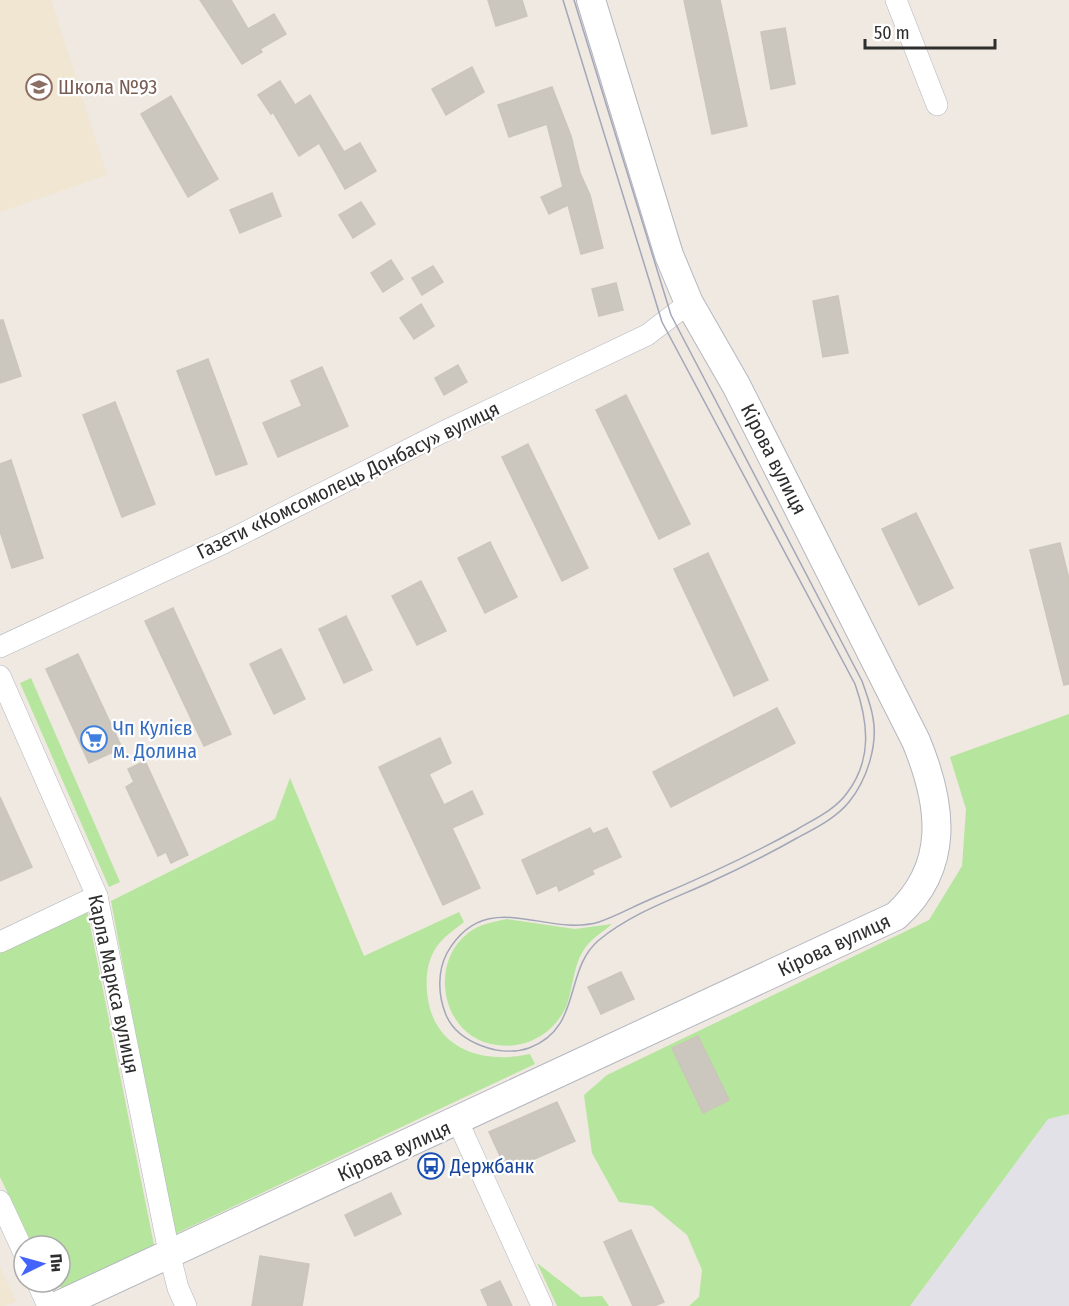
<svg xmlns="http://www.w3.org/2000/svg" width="1069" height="1306" font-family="'Fira Sans Condensed',sans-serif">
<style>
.industrial{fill:#e3e1e8}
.education{fill:#f0e6d1}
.green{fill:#b6e59e}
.building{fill:#cbc7bf;stroke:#cbc5ba;stroke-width:1.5}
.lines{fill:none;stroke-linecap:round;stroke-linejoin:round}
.street-casing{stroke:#b4b7c1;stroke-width:22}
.secondary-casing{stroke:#b4b7c1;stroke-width:30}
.street{stroke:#fff;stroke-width:21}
.secondary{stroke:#fff;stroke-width:28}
.tram{stroke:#a3a6b8;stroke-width:1.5}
.labels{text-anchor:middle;stroke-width:4.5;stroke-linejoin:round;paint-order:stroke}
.education-label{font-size:20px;fill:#785e54;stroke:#fff;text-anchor:start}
.street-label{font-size:20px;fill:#2e2e2e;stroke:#fff}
.shop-label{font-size:20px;fill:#366cbe;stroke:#fff;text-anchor:start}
.transit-label{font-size:20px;fill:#164399;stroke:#fff;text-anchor:start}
</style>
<rect width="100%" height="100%" fill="#efe9e1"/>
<path class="industrial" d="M1069 1114V1306H910L1048 1119Z"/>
<g class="education">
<path d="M0 0H51L107 175 0 212Z"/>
<path d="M0 1267 16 1301 6 1306H0Z"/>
</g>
<g class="green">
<path d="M31 678 120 882 109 887 20 683Z"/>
<path d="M1069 714V1114L1048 1119 910 1306H689L699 1297 702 1270 687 1235 652 1206 619 1202 592 1153 584 1095 607 1075 929 920 962 866 966 809 950 757Z"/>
<path d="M290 778 364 956 459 912 464 922C453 931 441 938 434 951 427 964 426 977 427 992 432 1048 480 1065 530 1054L535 1064 173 1235 111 901 275 819Z"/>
<path d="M87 910 154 1245 63 1289 54 1282H60V1246H33L0 1177V952Z"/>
<path d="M507 919 575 929 612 924C604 931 591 939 585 948 572 966 574 990 565 1009 552 1035 525 1049 497 1045 443 1039 427 965 468 933 479 924 493 922 507 919Z"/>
<path d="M537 1263 581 1297 602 1296 609 1306H557Z"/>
</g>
<g class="building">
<path d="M200 0H231L248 29 274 14 286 34 260 49 262 52 242 64Z"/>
<path d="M488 0H522L527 16 496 26Z"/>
<path d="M684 0H720L747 126 712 134Z"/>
<path d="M785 28 795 84 771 89 761 32Z"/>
<path d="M472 67 484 92 446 115 432 89Z"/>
<path d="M280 81 295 105 310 95 344 152 360 143 376 171 345 189 319 143 299 156 273 112 271 114 258 95Z"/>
<path d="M552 87 571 136 580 173 590 195 603 248 581 254 568 205 549 214 541 197 563 187 547 124 509 137 498 105Z"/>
<path d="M171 96 218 179 188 197 141 114Z"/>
<path d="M272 193 281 216 240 233 230 210Z"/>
<path d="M361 202 375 224 353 238 339 215Z"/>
<path d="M391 260 403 279 383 292 371 273Z"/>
<path d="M433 266 443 282 422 295 412 278Z"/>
<path d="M616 283 623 310 599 316 592 289Z"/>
<path d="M838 296 848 353 823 357 813 301Z"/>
<path d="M421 304 434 326 414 339 400 318Z"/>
<path d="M0 320H3L21 376 0 383Z"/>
<path d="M208 359 247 464 216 475 177 371Z"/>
<path d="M458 365 467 382 444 395 435 378Z"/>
<path d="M322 367 348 426 278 457 263 423 302 406 291 381Z"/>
<path d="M626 395 690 524 659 539 596 410Z"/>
<path d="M115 402 155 504 122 517 83 415Z"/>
<path d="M528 444 588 568 562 581 502 457Z"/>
<path d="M11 460 43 558 12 568 0 531V464Z"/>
<path d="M916 513 953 588 919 605 882 529Z"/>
<path d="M490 542 517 597 485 613 458 558Z"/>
<path d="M1060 543 1069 579V684L1064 685 1030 550Z"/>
<path d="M708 553 768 680 734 696 674 569Z"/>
<path d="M421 581 446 631 417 645 392 596Z"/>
<path d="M173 608 231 734 204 746 145 621Z"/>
<path d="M346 616 372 670 344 683 319 629Z"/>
<path d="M281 649 305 699 274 714 250 664Z"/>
<path d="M78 654 122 748 89 763 46 669Z"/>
<path d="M777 708 795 743 671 807 653 772Z"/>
<path d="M440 738 451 763 429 774 444 805 472 791 483 814 452 828 480 888 443 905 379 767Z"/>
<path d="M145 761 188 855 171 863 166 852 158 856 126 787 134 782 128 769Z"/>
<path d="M0 797 32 867 0 881Z"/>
<path d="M590 828 593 834 607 828 621 857 592 870 594 874 559 891 557 885 537 894 522 860Z"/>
<path d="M621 972 634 999 601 1014 588 987Z"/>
<path d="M698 1036 729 1100 703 1113 672 1048Z"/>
<path d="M557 1102 575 1141 507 1171 489 1132Z"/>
<path d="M391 1193 401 1214 355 1236 345 1215Z"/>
<path d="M631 1230 664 1302 654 1306H633L604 1242Z"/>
<path d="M260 1256 309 1264 302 1306H252Z"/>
<path d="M500 1281 512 1306H488L481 1290Z"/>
</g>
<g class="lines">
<g class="street-casing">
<g id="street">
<path d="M896 0 937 105"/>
<path d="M0 647 224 543 441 433 647 335 689 303"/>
<path d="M0 676 97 896 169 1252 178 1288 186 1306"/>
<path d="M0 942 97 896"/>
<path d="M458 1122 542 1306"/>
<path d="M0 1201 24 1253"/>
<path d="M37 1282 48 1306"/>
</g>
</g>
<g class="secondary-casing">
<path id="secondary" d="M57 1306 896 916C951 866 942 804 916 741L736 385 689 303 669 255 591 0"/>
</g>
<use href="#street" class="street"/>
<use href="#secondary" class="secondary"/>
<path class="tram" d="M563 0 662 322 855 684C868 721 873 759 847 793 835 810 814 819 796 830 749 856 701 878 651 899 634 906 617 916 599 922 545 938 486 885 447 953 437 972 438 995 446 1015 458 1043 501 1058 529 1048 583 1028 563 970 599 940 631 914 668 901 706 884 737 870 767 855 797 838 816 828 836 818 849 802 867 780 878 745 873 718 871 705 866 693 862 681L671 315 574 0"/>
</g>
<defs>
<g id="school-ring" transform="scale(1.35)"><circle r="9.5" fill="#fff" stroke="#8d6e63" stroke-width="1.5"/><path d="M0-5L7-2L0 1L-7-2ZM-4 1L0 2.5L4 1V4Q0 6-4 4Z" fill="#8d6e63"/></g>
<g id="supermarket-ring" transform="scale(1.35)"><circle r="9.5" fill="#fff" stroke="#3f7fe0" stroke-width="1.5"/><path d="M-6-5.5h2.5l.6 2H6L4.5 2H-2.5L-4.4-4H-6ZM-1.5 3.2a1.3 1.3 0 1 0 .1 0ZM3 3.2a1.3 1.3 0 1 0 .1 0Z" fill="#3f7fe0"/></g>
<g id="bus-ring" transform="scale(1.35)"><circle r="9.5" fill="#fff" stroke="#1a4fb4" stroke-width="1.5"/><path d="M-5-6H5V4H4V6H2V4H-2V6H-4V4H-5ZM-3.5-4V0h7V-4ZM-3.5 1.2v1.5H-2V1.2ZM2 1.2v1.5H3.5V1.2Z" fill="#1a4fb4"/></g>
</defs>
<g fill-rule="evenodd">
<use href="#school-ring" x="39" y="87"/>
<use href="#supermarket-ring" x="94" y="739"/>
<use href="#bus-ring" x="431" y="1166"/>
</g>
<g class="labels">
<g class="education-label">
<text x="58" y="94">Школа №93</text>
</g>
<g class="street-label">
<text transform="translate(774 459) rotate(63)" y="7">Кірова вулиця</text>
<text transform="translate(348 480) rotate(-26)" y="7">Газети «Комсомолець Донбасу» вулиця</text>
<text transform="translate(834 945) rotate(-25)" y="7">Кірова вулиця</text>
<text transform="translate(114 984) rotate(78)" y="7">Карла Маркса вулиця</text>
<text transform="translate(394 1151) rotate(-24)" y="7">Кірова вулиця</text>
</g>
<g class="shop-label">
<text x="113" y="735">Чп Кулієв<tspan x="113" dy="23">м. Долина</tspan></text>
</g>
<g class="transit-label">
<text x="450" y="1173">Держбанк</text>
</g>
</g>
<g transform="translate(42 1264) rotate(85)"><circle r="28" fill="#ffffff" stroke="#ababab" stroke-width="1.5"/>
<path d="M0-4.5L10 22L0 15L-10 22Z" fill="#4264fb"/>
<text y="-9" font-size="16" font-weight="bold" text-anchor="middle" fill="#2e2e2e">Пн</text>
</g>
<path d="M865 39v9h130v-9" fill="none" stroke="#2e2e2e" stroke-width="3"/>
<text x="874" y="39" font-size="18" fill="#2e2e2e" stroke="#ffffff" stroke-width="4.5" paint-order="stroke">50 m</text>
</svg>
